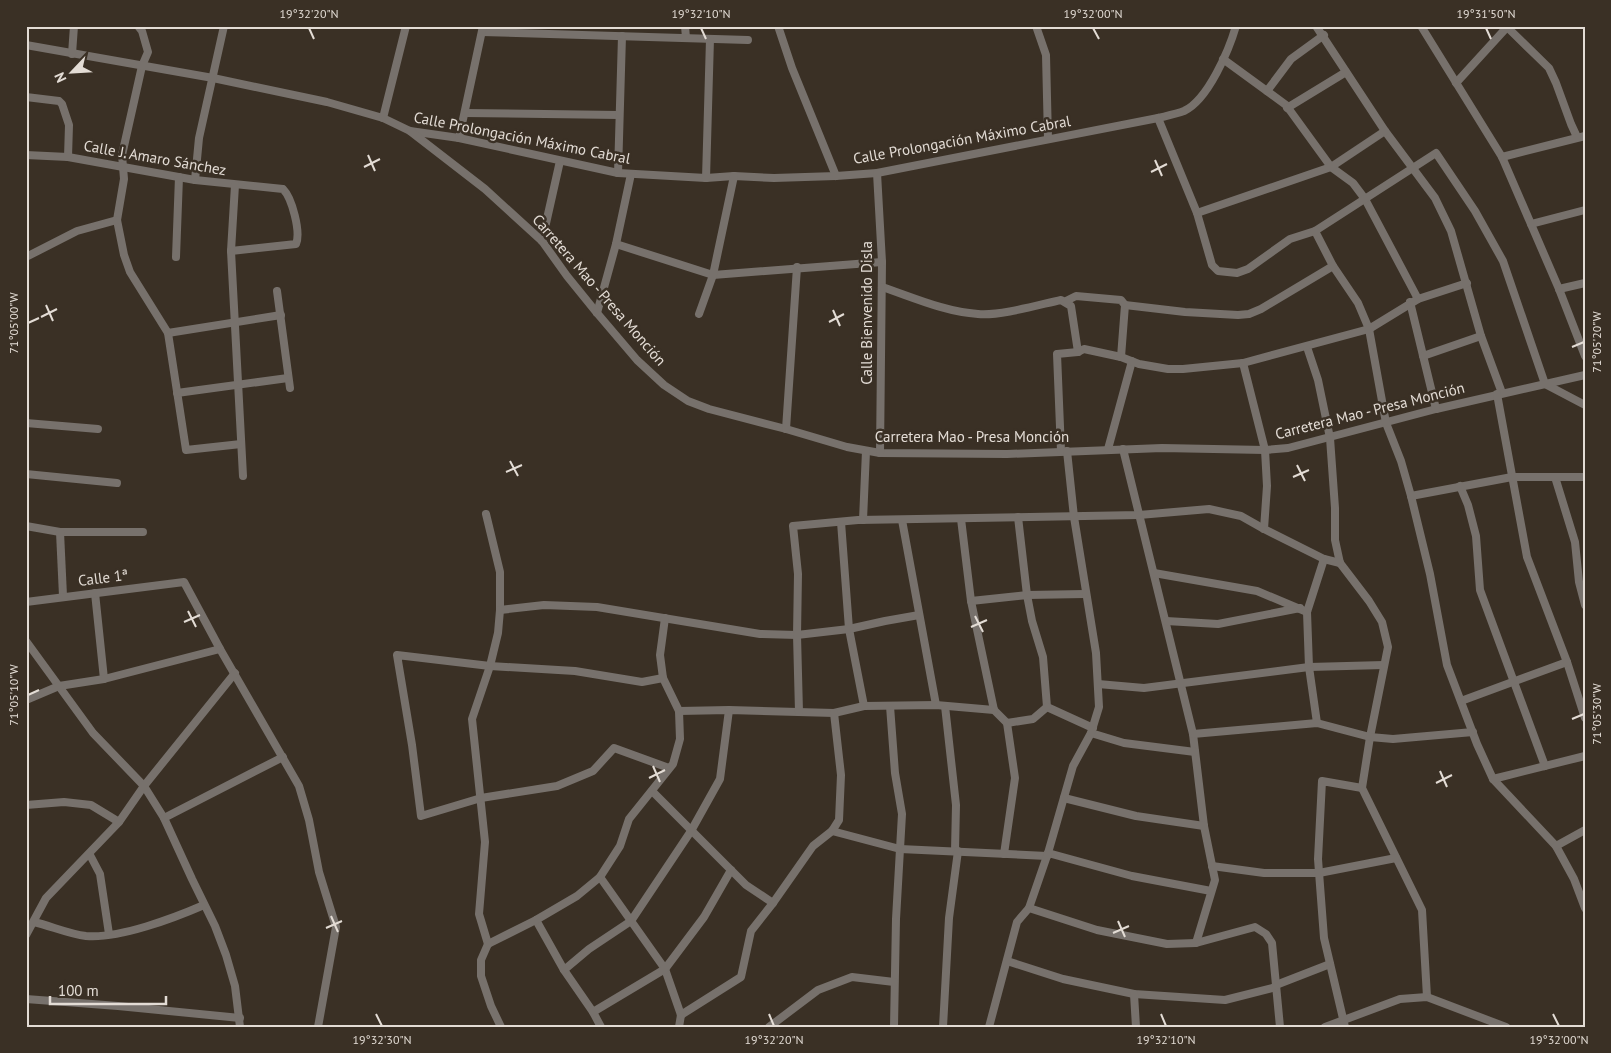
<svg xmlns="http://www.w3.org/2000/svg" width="1611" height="1053" font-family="'PT Sans',sans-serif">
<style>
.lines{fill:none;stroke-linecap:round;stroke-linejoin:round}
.minor{stroke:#77716c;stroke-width:8}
.ticks{fill:none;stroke:#e3dcd5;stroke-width:2}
.labels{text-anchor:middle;stroke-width:5;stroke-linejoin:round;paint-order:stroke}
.street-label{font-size:15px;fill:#e3dcd5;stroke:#3a3025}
.neatline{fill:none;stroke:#e3dcd5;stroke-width:2}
.ticks-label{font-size:12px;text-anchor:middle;fill:#e3dcd5}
</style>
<rect width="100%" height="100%" fill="#3a3025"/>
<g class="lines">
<g class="minor">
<path d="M138 26 142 31 148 52 142 66 122 155 124 179 117 220 124 255 130 272 168 333 281 315"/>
<path d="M685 26 686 38"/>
<path d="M778 26 792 68 836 176"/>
<path d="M1036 26 1046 55 1048 139"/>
<path d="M1316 26 1385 131 1435 198 1451 231 1481 336 1502 393"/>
<path d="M1421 26 1502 157 1559 289 1585 356"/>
<path d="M1507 27 1549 68 1556 83 1571 124 1577 137"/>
<path d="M482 32 748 40"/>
<path d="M26 45 213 78 327 102 383 118 410 131 459 138 618 173 706 178 734 176 774 178 836 176 877 173 1158 118C1166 116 1176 114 1184 111 1208 100 1229 50 1236 26"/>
<path d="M72 54 74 26"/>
<path d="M1223 59 1286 105 1331 167 1353 183 1365 199 1418 299"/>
<path d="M1456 83 1508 26"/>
<path d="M1267 91 1291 59 1324 35"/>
<path d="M26 97 59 101 62 104 69 125 68 157"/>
<path d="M1287 108 1346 72"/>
<path d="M465 113 619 115"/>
<path d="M383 118 406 26"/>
<path d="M1158 118 1197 213 1212 265 1218 271 1237 273 1248 269 1290 239 1315 231 1436 153 1475 211 1503 261 1545 384 1585 405"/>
<path d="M410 131 485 189 542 241 567 276 597 313 637 360 664 385 688 401 709 409 786 429 847 447 880 453 1007 454 1162 448 1265 450 1288 448 1436 409 1585 375"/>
<path d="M459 138 483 26"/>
<path d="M26 155 68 157 195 180 283 189C292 198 301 232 296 244L231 251"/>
<path d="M1502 157 1585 136"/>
<path d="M618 173 622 36"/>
<path d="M877 173 882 262 880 453"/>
<path d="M706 178 710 39"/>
<path d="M195 180 199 138 224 26"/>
<path d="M235 185 231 251 243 476"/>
<path d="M1197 213 1331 167 1385 131"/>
<path d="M1531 224 1585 210"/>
<path d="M1315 231 1333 266 1358 303 1369 329 1386 423 1401 461 1411 496 1430 574 1447 665 1477 744 1493 779 1556 846 1574 879 1585 908"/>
<path d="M542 241 560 161"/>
<path d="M616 244 713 275 882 262"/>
<path d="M26 257 77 231 117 220"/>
<path d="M176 257 179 177"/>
<path d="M882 287C912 297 945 312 978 314 1000 316 1038 305 1061 300L1071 306 1078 352"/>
<path d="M1559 289 1585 283"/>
<path d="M277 291 290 388"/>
<path d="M1066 301 1076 296 1121 300 1125 305 1121 357"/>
<path d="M1410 302 1436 409"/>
<path d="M1125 305 1185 312 1238 315 1249 314 1261 309 1333 266"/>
<path d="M597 313 616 244 631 174"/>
<path d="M699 314 713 275 734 176"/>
<path d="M168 333 186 450 241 444"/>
<path d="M1307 347 1318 380 1330 438 1335 508V540L1340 563 1369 601 1382 622 1388 647 1370 737 1362 788 1422 910 1427 997"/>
<path d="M1423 356 1481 336"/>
<path d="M1243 363 1265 450 1267 486 1264 529"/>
<path d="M177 393 288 378"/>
<path d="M1497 394 1527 557 1567 662 1585 718"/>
<path d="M26 423 98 429"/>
<path d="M786 429 797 267"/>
<path d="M1108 449 1132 361"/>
<path d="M1123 449 1193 734 1204 826 1215 880 1196 943"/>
<path d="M1061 451 1057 354 1078 352 1084 349 1121 357 1139 364 1168 369H1183L1243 363 1369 329 1418 299 1467 283"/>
<path d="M26 474 117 483"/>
<path d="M1555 477 1575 542 1579 582 1585 605"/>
<path d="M1460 486 1468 505 1476 536 1480 590 1545 766"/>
<path d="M1411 496 1512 477H1585"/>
<path d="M486 514 500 572V610L498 633 490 666 472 719 485 842 479 914 488 944"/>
<path d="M1018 517 1027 595 1032 621 1043 657 1047 707 1093 728"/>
<path d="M961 519 971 601 994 710 1007 723 1015 778 1004 854"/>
<path d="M863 520 866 451"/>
<path d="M902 520 936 705"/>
<path d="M841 522 849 629 864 706"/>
<path d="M26 526 60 532H143"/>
<path d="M60 532 63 596"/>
<path d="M1154 573 1257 591 1307 612"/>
<path d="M95 593 104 679"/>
<path d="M971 601 1027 595 1085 594"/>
<path d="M26 602 184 582 220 649 299 786 309 820 319 872 336 927 318 1027"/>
<path d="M500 610 544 605 597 607 760 634 797 635 849 629 885 621 919 615"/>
<path d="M1166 621 1218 624 1300 608"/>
<path d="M26 641 93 733 144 786 164 818 192 879 215 926 226 955 235 986 240 1027"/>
<path d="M663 678 642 682 575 671 490 666 397 655 412 745 421 816 481 798 557 786 593 771 614 748 669 768"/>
<path d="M1098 684 1144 688 1309 667 1384 665"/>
<path d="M26 700 59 686 104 679 220 649"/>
<path d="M1461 701 1567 662"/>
<path d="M890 706 895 773 902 814 896 919 894 1027"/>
<path d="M945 706 956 805 955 851"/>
<path d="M679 711 729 710 834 713 864 706 936 705 994 710"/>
<path d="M799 712 797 635 798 574 793 526 858 520 1139 515 1209 509 1241 516 1264 529 1324 559 1340 563"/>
<path d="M1007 723 1033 719 1047 707"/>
<path d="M1317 723 1309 667 1307 612 1324 559"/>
<path d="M1091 733 1124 743 1195 752"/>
<path d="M1193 734 1317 723 1370 737 1393 739 1473 732"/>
<path d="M1493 779 1585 756"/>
<path d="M652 791 746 885 773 903"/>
<path d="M1064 798 1136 816 1204 826"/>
<path d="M26 805 64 802 91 805 119 822"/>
<path d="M164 818 283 757"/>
<path d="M832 831 900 849 1047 856"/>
<path d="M1556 846 1585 830"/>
<path d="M1048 853 1132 876 1211 891"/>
<path d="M90 855 100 874 109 934"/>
<path d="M1212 866 1264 873H1319L1396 858"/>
<path d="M600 877 665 969 681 1015 679 1027"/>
<path d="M1029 908 1097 930 1167 944 1196 943 1255 927 1266 934 1272 943 1280 1027"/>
<path d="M536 920 564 970 593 1012 601 1027"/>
<path d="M34 922C51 926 69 934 86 936 119 939 174 918 204 905"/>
<path d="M26 935 46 898 119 822 144 786 235 673"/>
<path d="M1007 961 1063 979 1134 994 1225 1000 1276 987"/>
<path d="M564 970 589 949 631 921 691 831 720 779 729 710"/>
<path d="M1276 985 1330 964"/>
<path d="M1134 994 1136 1027"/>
<path d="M26 999 118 1006 240 1018"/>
<path d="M593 1012 665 969 704 917 731 870"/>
<path d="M681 1015 741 977 751 931 773 903 813 846 832 831 839 820 841 775 834 713"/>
<path d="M501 1027 491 1006 481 976V960L488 944 536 920 577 896 600 877 620 846 629 819 673 764 680 739 679 711 663 678 660 655 665 618"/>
<path d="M769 1027 818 990 852 977 894 982"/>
<path d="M943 1027 949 918 958 851"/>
<path d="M989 1027 1017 922 1029 908 1048 853 1073 766 1091 733 1099 707 1096 653 1074 517 1067 451"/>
<path d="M1325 1027 1400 999 1427 997 1506 1027"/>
<path d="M1345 1027 1324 938 1318 859 1322 781 1362 788"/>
</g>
</g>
<path class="ticks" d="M309 28 314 39M701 28 706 39M1093 28 1099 39M1486 28 1491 39M368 155 375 171M1155 160 1162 176M364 167 380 159M1151 172 1167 164M46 305 53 321M833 310 840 326M41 317 57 309M829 322 844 314M28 323 39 318M1572 347 1584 342M510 461 518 476M1297 465 1305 481M506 472 522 465M1293 477 1309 470M188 611 196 627M975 616 983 632M184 622 200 615M971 627 987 620M28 695 39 690M1572 719 1584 714M653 766 660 782M1440 771 1447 787M649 778 665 770M1436 783 1452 775M331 916 338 932M1118 921 1125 937M326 928 342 921M1113 933 1129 926M376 1014 382 1026M769 1014 774 1026M1161 1014 1166 1026M1553 1014 1559 1026"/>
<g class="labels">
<g class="street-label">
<text transform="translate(522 138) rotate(11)" y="5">Calle Prolongación Máximo Cabral</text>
<text transform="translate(962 140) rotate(-10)" y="5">Calle Prolongación Máximo Cabral</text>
<text transform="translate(155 158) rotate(10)" y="5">Calle J. Amaro Sánchez</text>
<text transform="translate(599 290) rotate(49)" y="5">Carretera Mao - Presa Monción</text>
<text transform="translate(867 313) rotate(-90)" y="5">Calle Bienvenido Disla</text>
<text transform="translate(1370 411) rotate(-14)" y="5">Carretera Mao - Presa Monción</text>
<text x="972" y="442">Carretera Mao - Presa Monción</text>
<text transform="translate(103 578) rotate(-7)" y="5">Calle 1ª</text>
</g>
</g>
<rect width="1611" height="1053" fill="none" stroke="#3a3025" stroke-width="55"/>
<g transform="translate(72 72) rotate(245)" stroke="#3a3025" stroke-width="4" paint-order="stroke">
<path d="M0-4L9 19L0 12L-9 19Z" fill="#e3dcd5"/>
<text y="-8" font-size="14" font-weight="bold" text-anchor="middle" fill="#e3dcd5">N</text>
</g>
<path d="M50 996v8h116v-8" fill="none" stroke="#e3dcd5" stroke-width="2.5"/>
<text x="58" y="996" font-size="15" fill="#e3dcd5" stroke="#3a3025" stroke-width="4" paint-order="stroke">100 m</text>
<rect x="28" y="28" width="1556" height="998" class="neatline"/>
<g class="ticks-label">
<text x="309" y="18">19°32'20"N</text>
<text x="701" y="18">19°32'10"N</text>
<text x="1093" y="18">19°32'00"N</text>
<text x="1486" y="18">19°31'50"N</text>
<text transform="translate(14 323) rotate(-90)" y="4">71°05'00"W</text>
<text transform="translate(1597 342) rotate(-90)" y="4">71°05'20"W</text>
<text transform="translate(14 695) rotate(-90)" y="4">71°05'10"W</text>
<text transform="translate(1597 714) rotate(-90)" y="4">71°05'30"W</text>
<text x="382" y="1044">19°32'30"N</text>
<text x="774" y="1044">19°32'20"N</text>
<text x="1166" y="1044">19°32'10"N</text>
<text x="1559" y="1044">19°32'00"N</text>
</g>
</svg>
